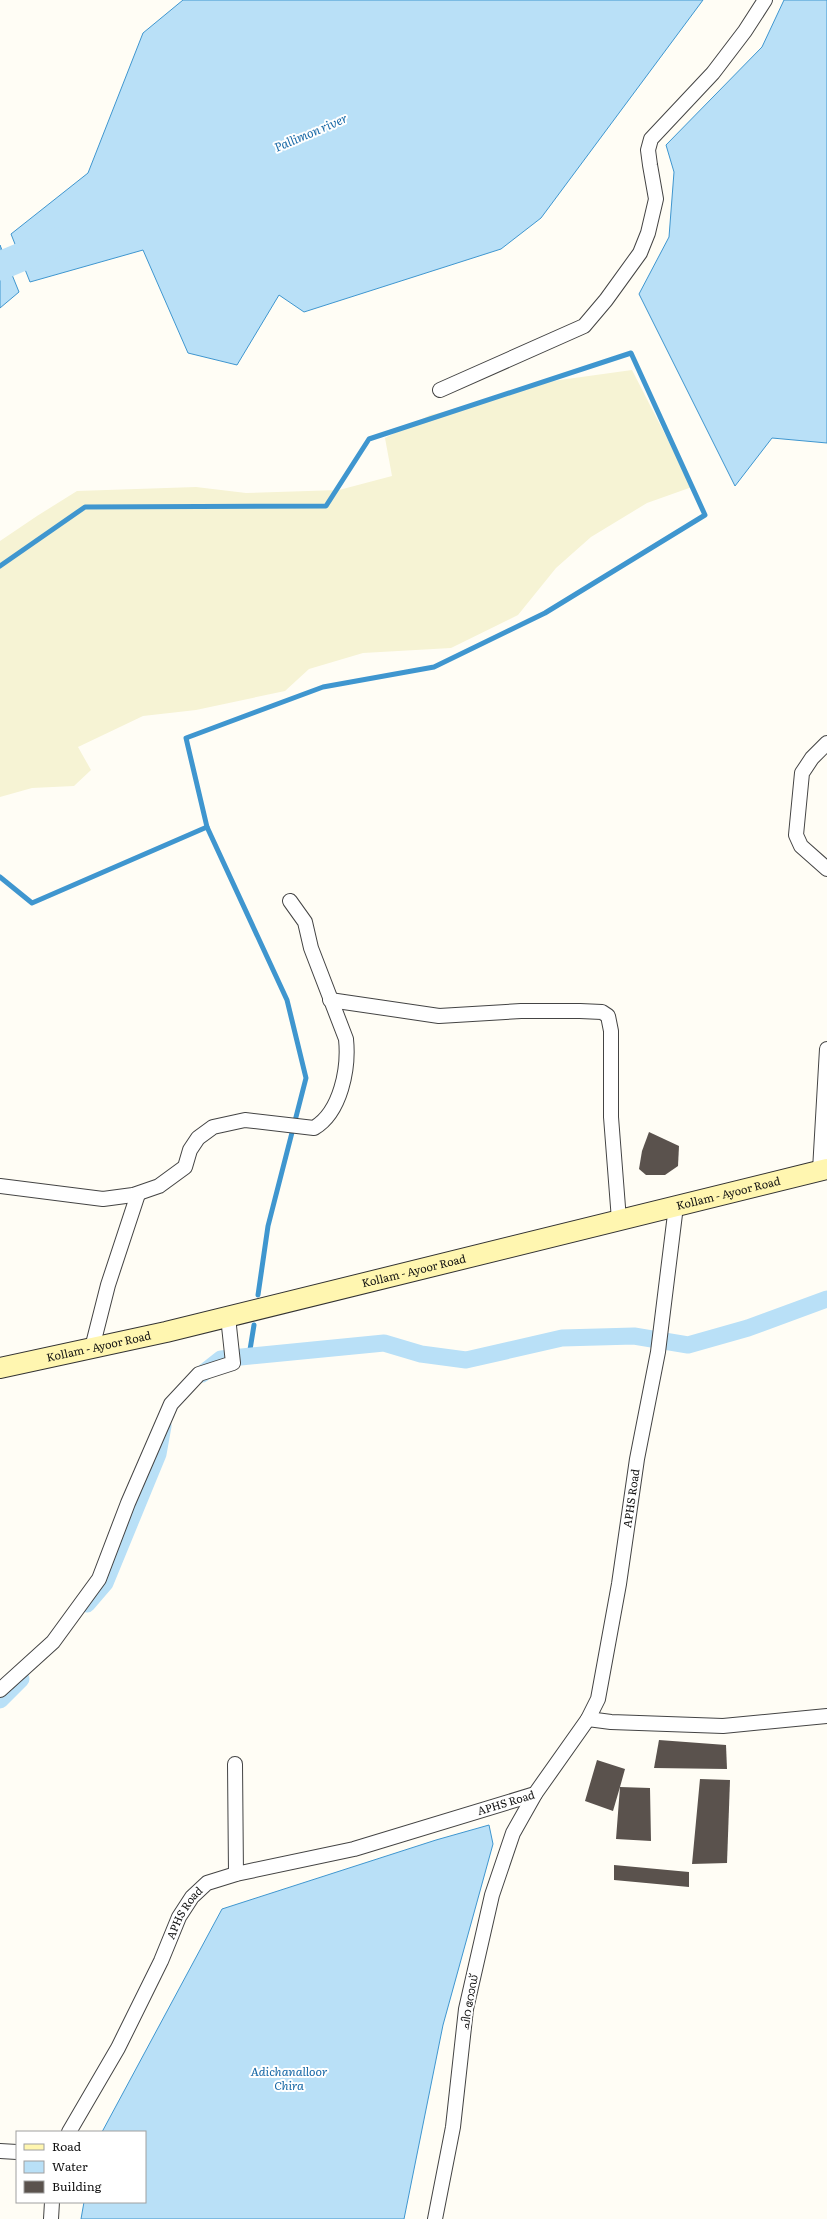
<svg xmlns="http://www.w3.org/2000/svg" width="827" height="2219" font-family="Literata,'Noto Sans Malayalam',serif">
<style>
.farmland{fill:#f6f3d4}
.water{fill:#b9e0f7;stroke:#3f96cf}
.lines{fill:none;stroke-linecap:round;stroke-linejoin:round}
.stream{stroke:#3f96cf;stroke-width:5}
.canal{stroke:#b9e0f7;stroke-width:17}
.river{stroke:#b9e0f7;stroke-width:29}
.building{fill:#5a524d}
.minor-casing{stroke:#444;stroke-width:16}
.secondary-casing{stroke:#333;stroke-width:22}
.minor{stroke:#fff;stroke-width:14}
.secondary{stroke:#fff6b0;stroke-width:20}
.labels{text-anchor:middle;stroke-width:4;stroke-linejoin:round;paint-order:stroke}
.street-label{font-size:11px;fill:#111;stroke:#fff}
.water-label{font-size:12px;font-style:italic;fill:#1768a6;stroke:#fff}
</style>
<rect width="100%" height="100%" fill="#fffdf5"/>
<path class="farmland" d="M632 370 692 487 647 503 591 537 556 568 518 615 451 648 363 653 309 669 285 691 196 710 143 716 78 747 91 770 74 786 32 788 0 797V541L37 516 77 491 196 487 246 493 339 490 392 476 385 438 430 415 475 405 538 383Z"/>
<g class="water">
<path d="M183 0H703L541 218 501 249 304 312 279 295 237 365 188 353 143 250 30 282 11 234 88 173 143 33Z"/>
<path d="M784 0H827V443L772 438 735 486 639 294 669 237 674 172 666 145 762 47Z"/>
<path d="M0 245 19 292 0 308Z"/>
<path d="M489 1825 493 1844 443 2025 404 2219H81L84 2202H145V2132H102L222 1909 436 1840Z"/>
</g>
<g class="lines">
<g class="stream">
<path d="M0 566 85 507 326 506 369 439 631 353 705 515 545 613 434 667 323 687 186 738 207 827 287 1000 306 1078 268 1226 258 1295"/>
<path d="M0 877 32 903 207 827"/>
<path d="M249 1356 254 1325"/>
</g>
<g class="canal">
<path d="M202 1374 221 1359 384 1343 421 1354 466 1360 562 1338 634 1336 688 1345 748 1328 827 1299"/>
<path d="M87 1604 105 1583 158 1454 163 1426"/>
<path d="M0 1700 21 1679"/>
</g>
<path class="river" d="M0 266 57 242"/>
</g>
<g class="building">
<path d="M649 1132 679 1146 678 1166 665 1175H646L639 1169 642 1151Z"/>
<path d="M659 1740 726 1745 727 1769 654 1768Z"/>
<path d="M597 1760 625 1769 620 1787 650 1788 651 1841 616 1839 620 1787 613 1811 585 1801Z"/>
<path d="M700 1779 730 1780 727 1863 692 1864Z"/>
<path d="M614 1865 689 1872V1887L614 1880Z"/>
</g>
<g class="lines">
<g class="minor-casing">
<g id="minor">
<path d="M440 390 584 326 606 300 640 253 648 233 656 199 650 165 648 150 651 139 713 73 745 31 765 0"/>
<path d="M827 743 812 758 802 773 796 835 801 846 827 869"/>
<path d="M330 1000 439 1016 521 1011H580L602 1012 608 1016 611 1031V1117L619 1220"/>
<path d="M820 1170 827 1049"/>
<path d="M0 1186 103 1199 133 1195 159 1186 185 1167 190 1150 198 1138 213 1127 245 1120 314 1128C341 1112 349 1068 346 1039L311 948 305 922 290 901"/>
<path d="M92 1348 108 1285 138 1194"/>
<path d="M0 1690 53 1642 99 1579 128 1503 171 1404 199 1374 233 1363 228 1317"/>
<path d="M588 1719 611 1722 723 1726 827 1716"/>
<path d="M235 1764 236 1874"/>
<path id="s1" d="M69 2132 118 2048 161 1961 179 1917 192 1897 207 1883 236 1874 354 1849 535 1794 588 1719 598 1699 619 1584 637 1459 658 1352 676 1206"/>
<path d="M0 2151 17 2152"/>
<path d="M51 2219 52 2202"/>
<path d="M435 2219 453 2127 466 2009 492 1895 513 1833 535 1794"/>
</g>
</g>
<g class="secondary-casing">
<g id="secondary">
<path id="s2" d="M0 1368 166 1332 827 1169"/>
</g>
</g>
<use href="#minor" class="minor"/>
<use href="#secondary" class="secondary"/>
</g>
<g class="labels">
<g class="street-label">
<text dy="4" stroke="none"><textPath href="#s2" startOffset="749">Kollam - Ayoor Road</textPath></text>
<text dy="4" stroke="none"><textPath href="#s2" startOffset="425">Kollam - Ayoor Road</textPath></text>
<text dy="4" stroke="none"><textPath href="#s2" startOffset="101">Kollam - Ayoor Road</textPath></text>
<text dy="4" stroke="none"><textPath href="#s1" startOffset="944">APHS Road</textPath></text>
<text dy="4" stroke="none"><textPath href="#s1" startOffset="596">APHS Road</textPath></text>
<text dy="4" stroke="none"><textPath href="#s1" startOffset="248">APHS Road</textPath></text>
<text transform="translate(469 2002) rotate(-80)" y="4">ചിറ റോഡ്</text>
</g>
<g class="water-label">
<text transform="translate(311 133) rotate(-23)" y="4">Pallimon river</text>
<text x="289" y="2076">Adichanalloor<tspan x="289" dy="14">Chira</tspan></text>
</g>
</g>
<rect x="16" y="2131" width="130" height="72" fill="#ffffff" stroke="#a0a0a0"/>
<rect x="24" y="2144" width="20" height="6" fill="#fff6b0" stroke="#a0a0a0"/>
<text x="52" y="2151" font-size="12" fill="#111111">Road</text>
<rect x="24" y="2161" width="20" height="12" fill="#b9e0f7" stroke="#a0a0a0"/>
<text x="52" y="2171" font-size="12" fill="#111111">Water</text>
<rect x="24" y="2181" width="20" height="12" fill="#5a524d" stroke="#a0a0a0"/>
<text x="52" y="2191" font-size="12" fill="#111111">Building</text>
</svg>
